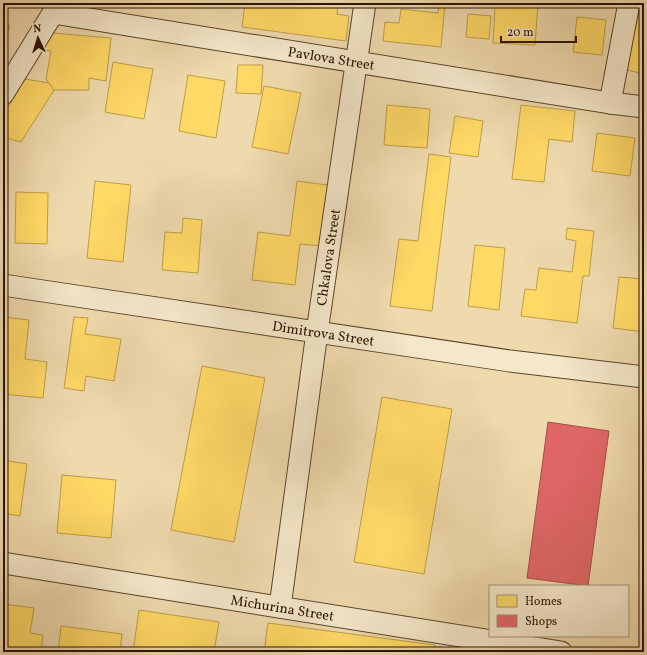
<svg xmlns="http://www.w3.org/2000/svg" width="647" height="655" font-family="Vollkorn,serif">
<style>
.homes{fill:#ffd966;stroke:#bf9d47}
.shops{fill:#e06666;stroke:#a94d47}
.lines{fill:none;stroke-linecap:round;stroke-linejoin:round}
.minor-casing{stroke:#5a442b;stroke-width:23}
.minor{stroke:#f5e7ca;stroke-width:21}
.labels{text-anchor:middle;stroke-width:4;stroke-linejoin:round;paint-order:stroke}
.street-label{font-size:14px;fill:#291200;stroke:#f5e7ca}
</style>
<rect width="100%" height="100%" fill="#efdaad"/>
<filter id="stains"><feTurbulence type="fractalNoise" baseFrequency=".005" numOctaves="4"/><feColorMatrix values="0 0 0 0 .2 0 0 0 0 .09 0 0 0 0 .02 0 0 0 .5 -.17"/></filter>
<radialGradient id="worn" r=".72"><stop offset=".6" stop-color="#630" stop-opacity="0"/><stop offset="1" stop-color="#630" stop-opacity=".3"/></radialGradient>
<g class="homes">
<path d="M245 3H338L337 14 349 16 346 41 242 27Z"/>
<path d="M407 3H445L441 47 383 41 385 22 399 23 401 9 438 13 439 6Z"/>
<path d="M509 3H538L535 45 493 43 495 4H509Z"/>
<path d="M635 3H644V74L623 69Z"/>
<path d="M468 14 491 16 489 39 466 37Z"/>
<path d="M577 17 606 20 602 55 573 52Z"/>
<path d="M3 23 10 26 3 44Z"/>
<path d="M54 33 111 38 106 81 89 78V90H54L46 79 51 51 40 49Z"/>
<path d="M113 62 153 69 144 119 105 112Z"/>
<path d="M238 65H263L261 94 236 93Z"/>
<path d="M188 75 225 81 216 138 179 131Z"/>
<path d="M25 79 49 83 54 90 21 142 3 137V115Z"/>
<path d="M264 86 301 93 288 154 252 147Z"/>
<path d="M387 105 430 109 427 148 384 145Z"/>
<path d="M521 105 575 111 572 142 549 139 544 182 512 179Z"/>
<path d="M455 116 483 121 478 157 449 153Z"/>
<path d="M597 133 635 138 630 176 592 171Z"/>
<path d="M429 154 451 157 432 311 390 306 399 239 418 241Z"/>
<path d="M95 181 131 185 123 262 87 258Z"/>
<path d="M297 181 328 185 321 246 300 244 295 285 252 280 258 232 290 236Z"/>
<path d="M16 192 48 193 47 244 15 243Z"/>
<path d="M183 218 202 220 198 273 162 270 165 232 182 233Z"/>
<path d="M567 228 594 231 589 276H583L577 323 521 316 525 289 536 290 539 268 572 272 576 241 566 239Z"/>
<path d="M475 245 505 248 499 310 468 306Z"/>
<path d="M619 277 644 279V332L613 328Z"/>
<path d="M3 317 29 320 25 359 47 362 43 398 3 394Z"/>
<path d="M74 317 88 318 85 334 121 339 114 381 86 376 84 391 64 388Z"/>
<path d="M202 366 265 378 234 542 171 530Z"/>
<path d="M382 397 452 409 424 574 354 562Z"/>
<path d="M3 460 27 464 20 516 3 513Z"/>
<path d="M62 475 116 480 111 538 57 533Z"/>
<path d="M3 604 34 608 30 633 43 635 41 651 28 649 27 652H3Z"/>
<path d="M139 610 219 622 214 652H133Z"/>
<path d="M268 623 435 645 434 652H264Z"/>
<path d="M61 626 122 634 120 652H58Z"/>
</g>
<path class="shops" d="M548 422 609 431 588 586 527 578Z"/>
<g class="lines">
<g class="minor-casing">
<g id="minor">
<path id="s1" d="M53 13 610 103 644 107"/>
<path d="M3 94 53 13 60 3"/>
<path d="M610 103 629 3"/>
<path id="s2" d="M3 285 510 361 644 377"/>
<path id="s3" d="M3 563 561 652"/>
<path id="s4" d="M280 607 317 332 365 3"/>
</g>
</g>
<use href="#minor" class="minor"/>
</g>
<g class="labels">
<g class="street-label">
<text dy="5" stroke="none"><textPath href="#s1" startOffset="282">Pavlova Street</textPath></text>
<text dy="5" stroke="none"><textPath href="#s4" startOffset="353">Chkalova Street</textPath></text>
<text dy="5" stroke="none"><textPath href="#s2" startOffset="324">Dimitrova Street</textPath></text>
<text dy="5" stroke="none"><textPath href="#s3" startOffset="283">Michurina Street</textPath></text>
</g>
</g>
<rect width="647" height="655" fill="none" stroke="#efdaad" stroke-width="16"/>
<rect x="4" y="4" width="639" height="647" fill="none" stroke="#291200" stroke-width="2"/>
<rect x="8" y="8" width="631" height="639" fill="none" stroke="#291200"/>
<rect x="489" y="585" width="140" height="52" fill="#f5e7ca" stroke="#a39279"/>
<rect x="497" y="595" width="20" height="12" fill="#ffd966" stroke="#a39279"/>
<text x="525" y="605" font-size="12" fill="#291200">Homes</text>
<rect x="497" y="615" width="20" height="12" fill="#e06666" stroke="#a39279"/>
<text x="525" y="625" font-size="12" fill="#291200">Shops</text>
<g transform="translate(38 38) rotate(356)" stroke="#f5e7ca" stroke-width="3" paint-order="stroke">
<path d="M0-3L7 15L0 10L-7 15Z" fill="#291200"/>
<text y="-6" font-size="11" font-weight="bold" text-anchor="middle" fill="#291200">N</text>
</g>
<path d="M501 36v6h75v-6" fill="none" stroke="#291200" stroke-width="2"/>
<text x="507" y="36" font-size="12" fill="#291200" stroke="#f5e7ca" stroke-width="3" paint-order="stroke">20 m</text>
<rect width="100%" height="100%" filter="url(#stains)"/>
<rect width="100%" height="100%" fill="url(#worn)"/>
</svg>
